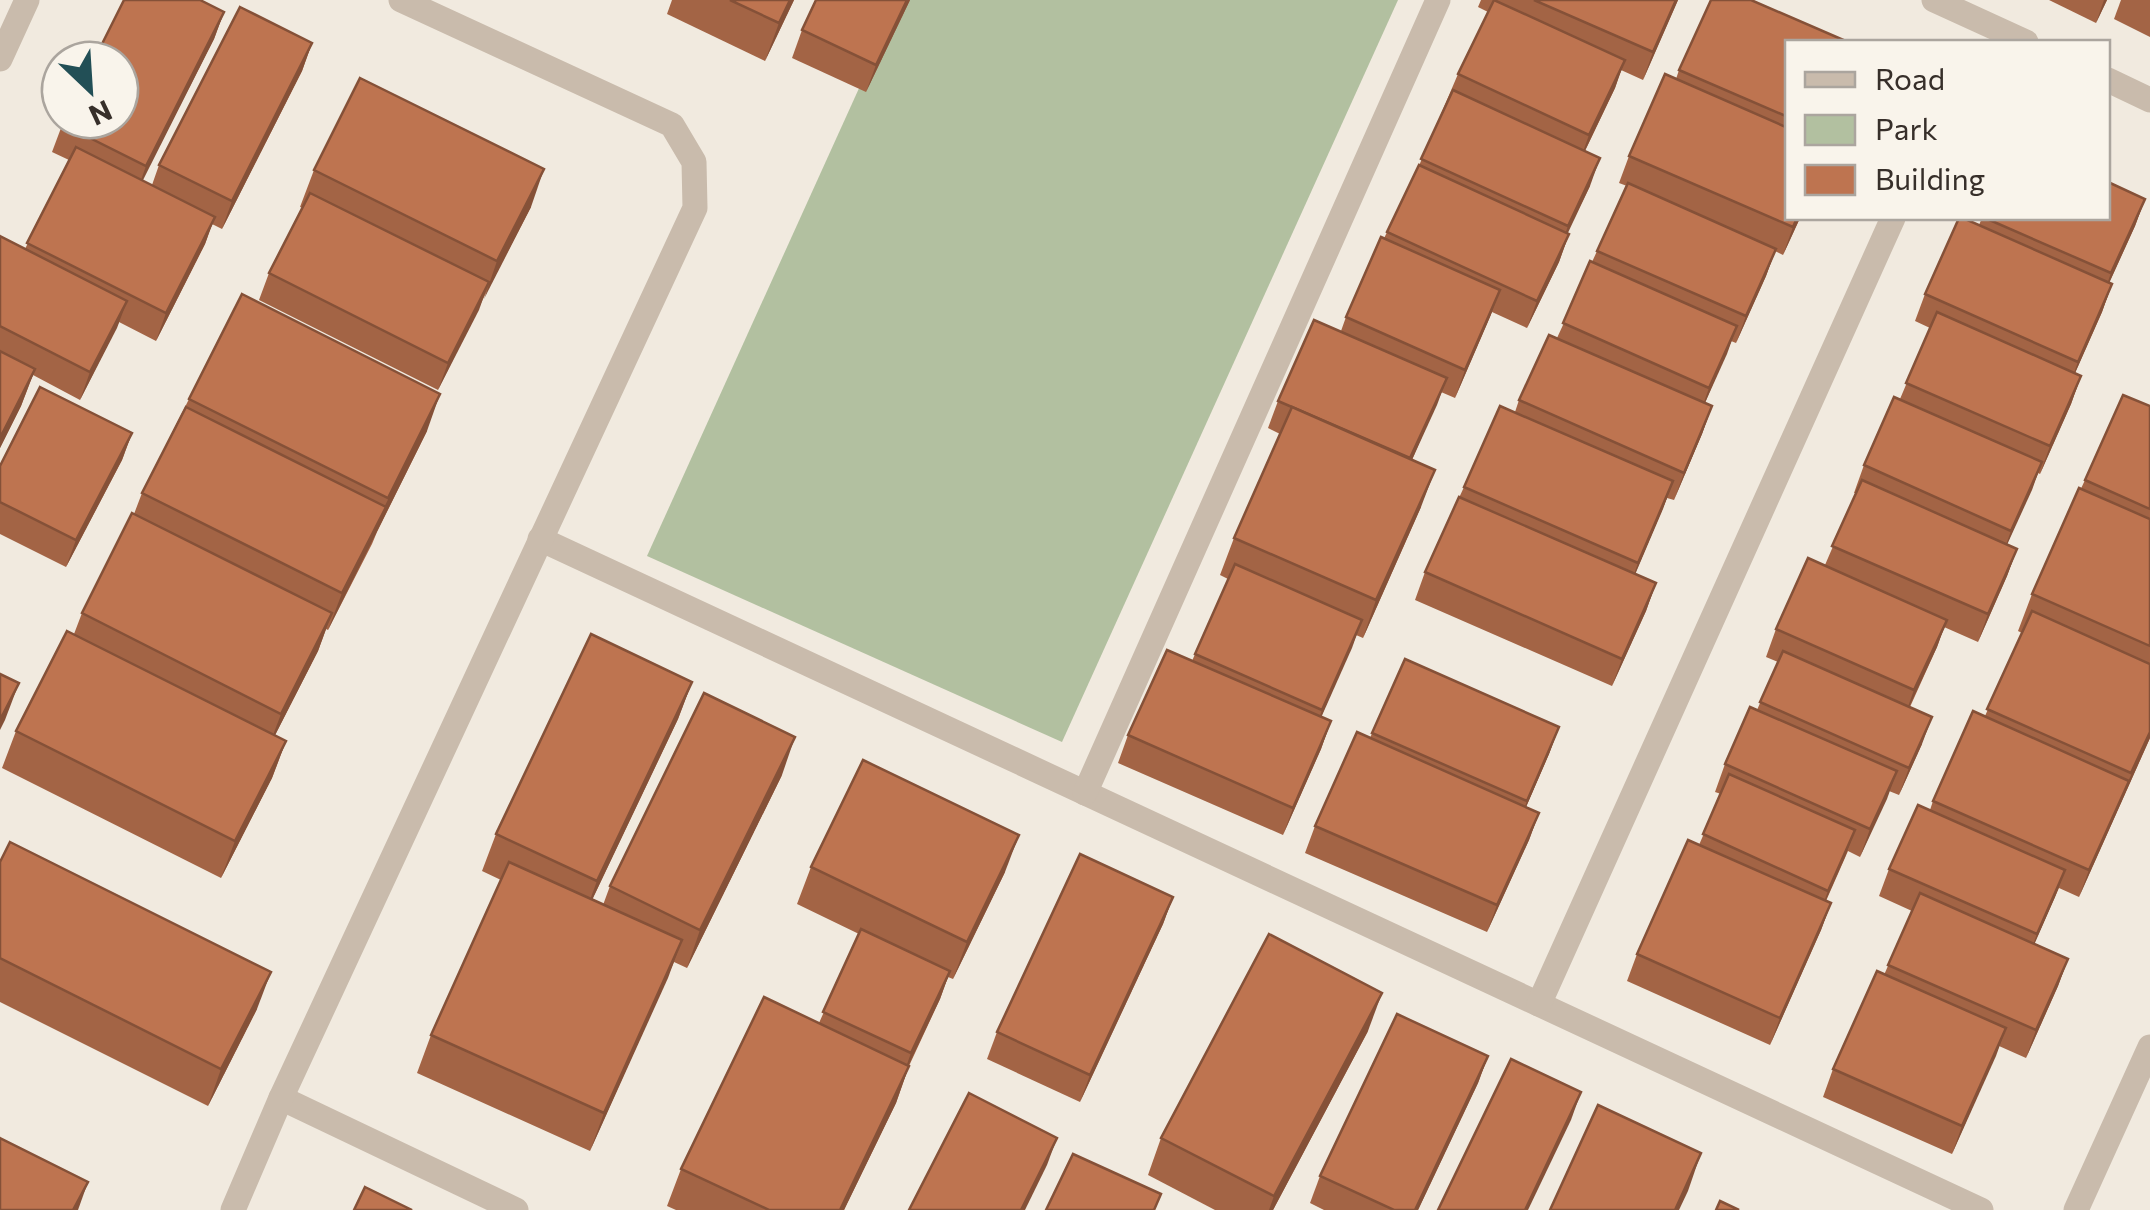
<svg xmlns="http://www.w3.org/2000/svg" width="2150" height="1210" font-family="Commissioner,sans-serif">
<style>
.green{fill:#b2c0a0}
.lines{fill:none;stroke-linecap:round;stroke-linejoin:round}
.minor{stroke:#c9bbac;stroke-width:25}
.wall{fill:#a36445}
.shaded-wall{fill:#855138}
.building{fill:#be7450;stroke:#855138;stroke-width:2.5}
</style>
<rect width="100%" height="100%" fill="#f1eadf"/>
<path class="green" d="M899 0H1398L1062 742 647 556Z"/>
<g class="lines">
<g class="minor">
<path d="M1934 0 2026 42"/>
<path d="M0 59 27 0"/>
<path d="M2108 80 2150 100"/>
<path d="M540 539 1981 1210"/>
<path d="M1085 793 1438 0"/>
<path d="M1539 1004 1893 218"/>
<path d="M281 1098 516 1210"/>
<path d="M233 1210 281 1098 695 208 694 162 672 125 401 0"/>
<path d="M2076 1210 2150 1047"/>
</g>
</g>
<g class="wall">
<path d="M672 0H794L765 61 667 14Z"/>
<path d="M816 0H910L866 92 792 58 802 30Z"/>
<path d="M1481 0H1678L1643 80 1621 70 1615 88 1585 151 1590 186 1567 233 1569 234 1559 262 1527 328 1492 312 1455 398 1441 392 1412 460 1421 507 1363 638 1356 635 1321 717 1331 721 1321 749 1283 835 1118 763 1128 735 1192 661 1228 579 1220 575 1234 538 1280 434 1268 428 1278 401 1341 331 1346 317 1418 168 1458 74 1488 12 1478 7Z"/>
<path d="M2049 0H2107L2096 23Z"/>
<path d="M2121 0H2150V37L2114 19Z"/>
<path d="M224 12 214 39 142 180 152 185 159 165 312 43 302 71 222 229 212 224 205 244 156 341 119 322 80 400 33 375 21 406 0 448V236L25 249 69 160 52 152 64 120Z"/>
<path d="M1788 42V218H1800L1783 255 1775 251 1766 276 1736 343 1731 341 1705 403 1712 406 1702 434 1674 500 1667 498 1635 574 1656 583 1646 611 1612 686 1415 600 1425 572 1464 487 1515 412 1519 400 1557 338 1627 186 1619 183 1629 156 1676 79 1679 70Z"/>
<path d="M314 170 531 207 483 299 438 390 259 300 269 273 303 208 300 207Z"/>
<path d="M2145 199 2135 226 2109 283 2112 284 2102 312 2075 373 2081 376 2071 404 2040 474 2038 473 2007 544 2017 549 2007 576 1978 642 1944 627 1937 647 1910 707 1922 744 1899 795 1889 791 1860 857 1848 851 1826 901 1831 903 1821 930 1770 1045 1627 981 1637 954 1699 845 1721 794 1715 792 1725 764 1757 710 1778 662 1766 657 1776 629 1825 565 1856 493H1854L1864 465 1900 399 1930 328 1915 321 1925 294 1979 225 1982 218H2108Z"/>
<path d="M189 399 427 431 377 532 372 544 328 630 326 629 318 651 275 735 286 741 272 778 221 878 2 768 16 731 74 634 82 613 134 514 142 493Z"/>
<path d="M2150 406V738L2079 897 2059 888 2034 944 2068 959 2058 986 2026 1058 1999 1046 1952 1154 1823 1097 1833 1069 1884 975 1912 911 1879 896 1889 869 1930 810 1933 801 1985 716 2022 633 2018 631 2032 594 2085 480Z"/>
<path d="M132 433 122 460 66 567 0 534V466Z"/>
<path d="M1405 659 1559 727 1549 754 1526 807 1539 813 1529 840 1487 932 1305 853 1315 826 1370 738Z"/>
<path d="M692 682 678 719 592 900 603 905 610 886 782 775 687 968 674 962 590 1151 417 1073 431 1035 501 880 482 871 496 834Z"/>
<path d="M0 862 257 1009 208 1106 0 1002Z"/>
<path d="M811 867 1005 872 953 979 948 977 940 999 909 1066 896 1103 844 1210H676L667 1206 681 1169 819 1023 859 934 797 904Z"/>
<path d="M1173 897 1163 924 1080 1102 987 1059 997 1032Z"/>
<path d="M1368 1031 1273 1210H1215L1148 1175 1161 1138Z"/>
<path d="M1488 1056 1478 1083 1418 1210H1324L1310 1203 1320 1176Z"/>
</g>
<g class="shaded-wall">
<path d="M790 0H794L765 61 779 23Z"/>
<path d="M907 0H910L866 92 876 65Z"/>
<path d="M1676 0H1678L1643 80 1653 52Z"/>
<path d="M2104 0H2107L2096 23Z"/>
<path d="M224 12 214 39 136 194 146 166Z"/>
<path d="M312 43 302 71 222 229 232 201Z"/>
<path d="M1625 60 1615 88 1579 163 1589 135Z"/>
<path d="M1600 158 1590 186 1558 254 1568 226Z"/>
<path d="M544 169 531 207 484 299 497 261Z"/>
<path d="M2145 199 2135 226 2101 301 2111 273Z"/>
<path d="M215 217 205 244 156 341 166 313Z"/>
<path d="M1797 218H1800L1783 255 1793 227Z"/>
<path d="M1569 234 1559 262 1527 328 1537 301Z"/>
<path d="M1776 249 1766 276 1736 343 1746 316Z"/>
<path d="M489 282 479 310 438 390 448 363Z"/>
<path d="M2112 284 2102 312 2068 389 2078 362Z"/>
<path d="M1500 290 1490 317 1455 398 1465 370Z"/>
<path d="M127 301 117 328 80 400 90 372Z"/>
<path d="M1737 326 1727 354 1699 416 1709 388Z"/>
<path d="M35 369 21 406 0 448V438Z"/>
<path d="M2081 376 2071 404 2040 474 2050 446Z"/>
<path d="M1447 378 1437 405 1400 486 1410 458Z"/>
<path d="M440 394 427 431 328 630 342 593Z"/>
<path d="M1712 406 1702 434 1674 500 1684 473Z"/>
<path d="M132 433 122 460 66 567 76 540Z"/>
<path d="M2042 462 2032 490 2001 558 2011 531Z"/>
<path d="M1435 470 1421 507 1363 638 1376 600Z"/>
<path d="M1673 481 1663 509 1628 591 1638 563Z"/>
<path d="M2017 549 2007 576 1978 642 1988 614Z"/>
<path d="M1656 583 1646 611 1612 686 1622 659Z"/>
<path d="M332 613 318 651 267 751 281 714Z"/>
<path d="M1362 620 1352 648 1312 738 1322 710Z"/>
<path d="M1947 620 1937 647 1904 718 1914 690Z"/>
<path d="M692 682 678 719 583 919 597 881Z"/>
<path d="M19 683 5 720 0 730V720Z"/>
<path d="M1932 717 1922 744 1899 795 1909 768Z"/>
<path d="M1331 721 1321 749 1283 835 1293 808Z"/>
<path d="M1559 727 1549 754 1517 828 1527 801Z"/>
<path d="M2150 732V738L2079 897 2089 870Z"/>
<path d="M795 737 782 775 687 968 700 930Z"/>
<path d="M286 741 272 778 221 878 235 841Z"/>
<path d="M1897 771 1887 799 1860 857 1870 829Z"/>
<path d="M1539 813 1529 840 1487 932 1497 905Z"/>
<path d="M1855 830 1845 857 1818 918 1828 891Z"/>
<path d="M1019 835 1005 872 953 979 967 942Z"/>
<path d="M2065 870 2055 897 2027 961 2037 934Z"/>
<path d="M1173 897 1163 924 1080 1102 1090 1075Z"/>
<path d="M1831 903 1821 930 1770 1045 1780 1018Z"/>
<path d="M682 940 668 978 590 1151 604 1113Z"/>
<path d="M2068 959 2058 986 2026 1058 2036 1030Z"/>
<path d="M950 971 940 999 901 1081 911 1053Z"/>
<path d="M271 972 257 1009 208 1106 221 1069Z"/>
<path d="M1382 993 1368 1031 1273 1210H1269L1274 1196Z"/>
<path d="M2006 1028 1996 1056 1952 1154 1962 1126Z"/>
<path d="M1488 1056 1478 1083 1418 1210H1415Z"/>
<path d="M909 1066 896 1103 844 1210H840Z"/>
<path d="M1581 1092 1571 1120 1528 1210H1525Z"/>
<path d="M1057 1138 1047 1165 1025 1210H1021Z"/>
<path d="M1701 1153 1688 1191 1679 1210H1675Z"/>
<path d="M88 1182 78 1210H73Z"/>
</g>
<g class="building">
<path d="M124 0H200L224 12 146 166 62 124 64 120H120V60H94Z"/>
<path d="M730 0H790L779 23Z"/>
<path d="M816 0H907L876 65 802 30Z"/>
<path d="M1494 0 1625 60 1589 135 1458 74Z"/>
<path d="M1534 0H1676L1653 52Z"/>
<path d="M1711 0H1751L1848 42H1788V117L1679 70Z"/>
<path d="M240 7 312 43 232 201 159 165Z"/>
<path d="M1665 74 1788 128V218H1797L1793 227 1629 156Z"/>
<path d="M360 78 544 169 497 261 314 170Z"/>
<path d="M1453 90 1600 158 1568 226 1421 159Z"/>
<path d="M76 147 215 217 166 313 27 243Z"/>
<path d="M1419 165 1569 234 1537 301 1387 232Z"/>
<path d="M2108 182 2145 199 2111 273 1985 218H2108Z"/>
<path d="M1628 183 1776 249 1746 316 1597 251Z"/>
<path d="M310 193 489 282 448 363 269 273Z"/>
<path d="M1959 218H1963L2112 284 2078 362 1925 294Z"/>
<path d="M0 236 127 301 90 372 0 326Z"/>
<path d="M1381 237 1500 290 1465 370 1346 317Z"/>
<path d="M1590 261 1737 326 1709 388 1563 323Z"/>
<path d="M242 294 440 394 388 498 189 399Z"/>
<path d="M1937 312 2081 376 2050 446 1906 383Z"/>
<path d="M1314 320 1447 378 1410 458 1278 401Z"/>
<path d="M1549 335 1712 406 1684 473 1519 400Z"/>
<path d="M0 351 35 369 0 438Z"/>
<path d="M40 387 132 433 76 540 0 502V466Z"/>
<path d="M2123 395 2150 406V509L2085 480Z"/>
<path d="M1894 397 2042 462 2011 531 1864 465Z"/>
<path d="M1500 406 1673 481 1638 563 1464 487Z"/>
<path d="M186 407 386 507 342 593 142 493Z"/>
<path d="M1292 407 1435 470 1376 600 1234 538Z"/>
<path d="M1862 480 2017 549 1988 614 1832 546Z"/>
<path d="M2079 488 2150 519V646L2032 594Z"/>
<path d="M1459 497 1656 583 1622 659 1425 572Z"/>
<path d="M132 513 332 613 281 714 82 613Z"/>
<path d="M1808 558 1947 620 1914 690 1776 629Z"/>
<path d="M1235 564 1362 620 1322 710 1195 654Z"/>
<path d="M2032 611 2150 664V732L2131 773 1987 709Z"/>
<path d="M67 631 286 741 235 841 16 731Z"/>
<path d="M591 634 692 682 597 881 496 834Z"/>
<path d="M1167 650 1331 721 1293 808 1128 735Z"/>
<path d="M1783 651 1932 717 1909 768 1760 702Z"/>
<path d="M1405 659 1559 727 1527 801 1372 733Z"/>
<path d="M0 674 19 683 0 720Z"/>
<path d="M704 693 795 737 700 930 610 886Z"/>
<path d="M1750 707 1897 771 1870 829 1725 764Z"/>
<path d="M1973 711 2129 781 2089 870 1933 801Z"/>
<path d="M1357 732 1539 813 1497 905 1315 826Z"/>
<path d="M863 760 1019 835 967 942 811 867Z"/>
<path d="M1729 774 1855 830 1828 891 1703 834Z"/>
<path d="M1918 805 2065 870 2037 934 1889 869Z"/>
<path d="M1688 840 1831 903 1780 1018 1637 954Z"/>
<path d="M10 842 271 972 221 1069 0 958V862Z"/>
<path d="M1080 854 1173 897 1090 1075 997 1032Z"/>
<path d="M509 862 682 940 604 1113 431 1035Z"/>
<path d="M1920 893 2068 959 2036 1030 1888 965Z"/>
<path d="M861 929 950 971 911 1053 823 1012Z"/>
<path d="M1269 934 1382 993 1274 1196 1161 1138Z"/>
<path d="M1877 971 2006 1028 1962 1126 1833 1069Z"/>
<path d="M764 997 909 1066 840 1210H769L681 1169Z"/>
<path d="M1397 1014 1488 1056 1415 1210H1394L1320 1176Z"/>
<path d="M1511 1059 1581 1092 1525 1210H1438Z"/>
<path d="M969 1093 1057 1138 1021 1210H909Z"/>
<path d="M1598 1105 1701 1153 1675 1210H1550Z"/>
<path d="M0 1138 88 1182 73 1210H0Z"/>
<path d="M1073 1154 1161 1194 1154 1210H1046Z"/>
<path d="M365 1187 412 1210H354Z"/>
<path d="M1720 1201 1739 1210H1716Z"/>
</g>
<rect x="1785" y="40" width="325" height="180" fill="#f9f4eb" stroke="#aba59e" stroke-width="2.5"/>
<rect x="1805" y="72" width="50" height="15" fill="#c9bbac" stroke="#aba59e" stroke-width="2.5"/>
<text x="1875" y="90" font-size="30" fill="#372f2a">Road</text>
<rect x="1805" y="115" width="50" height="30" fill="#b2c0a0" stroke="#aba59e" stroke-width="2.5"/>
<text x="1875" y="140" font-size="30" fill="#372f2a">Park</text>
<rect x="1805" y="165" width="50" height="30" fill="#be7450" stroke="#aba59e" stroke-width="2.5"/>
<text x="1875" y="190" font-size="30" fill="#372f2a">Building</text>
<g transform="translate(90 90) rotate(155)"><circle r="48" fill="#f9f4eb" stroke="#aba59e" stroke-width="2.5"/>
<path d="M0-8L18 38L0 25L-18 38Z" fill="#224f56"/>
<text y="-15" font-size="28" font-weight="bold" text-anchor="middle" fill="#372f2a">N</text>
</g>
</svg>
